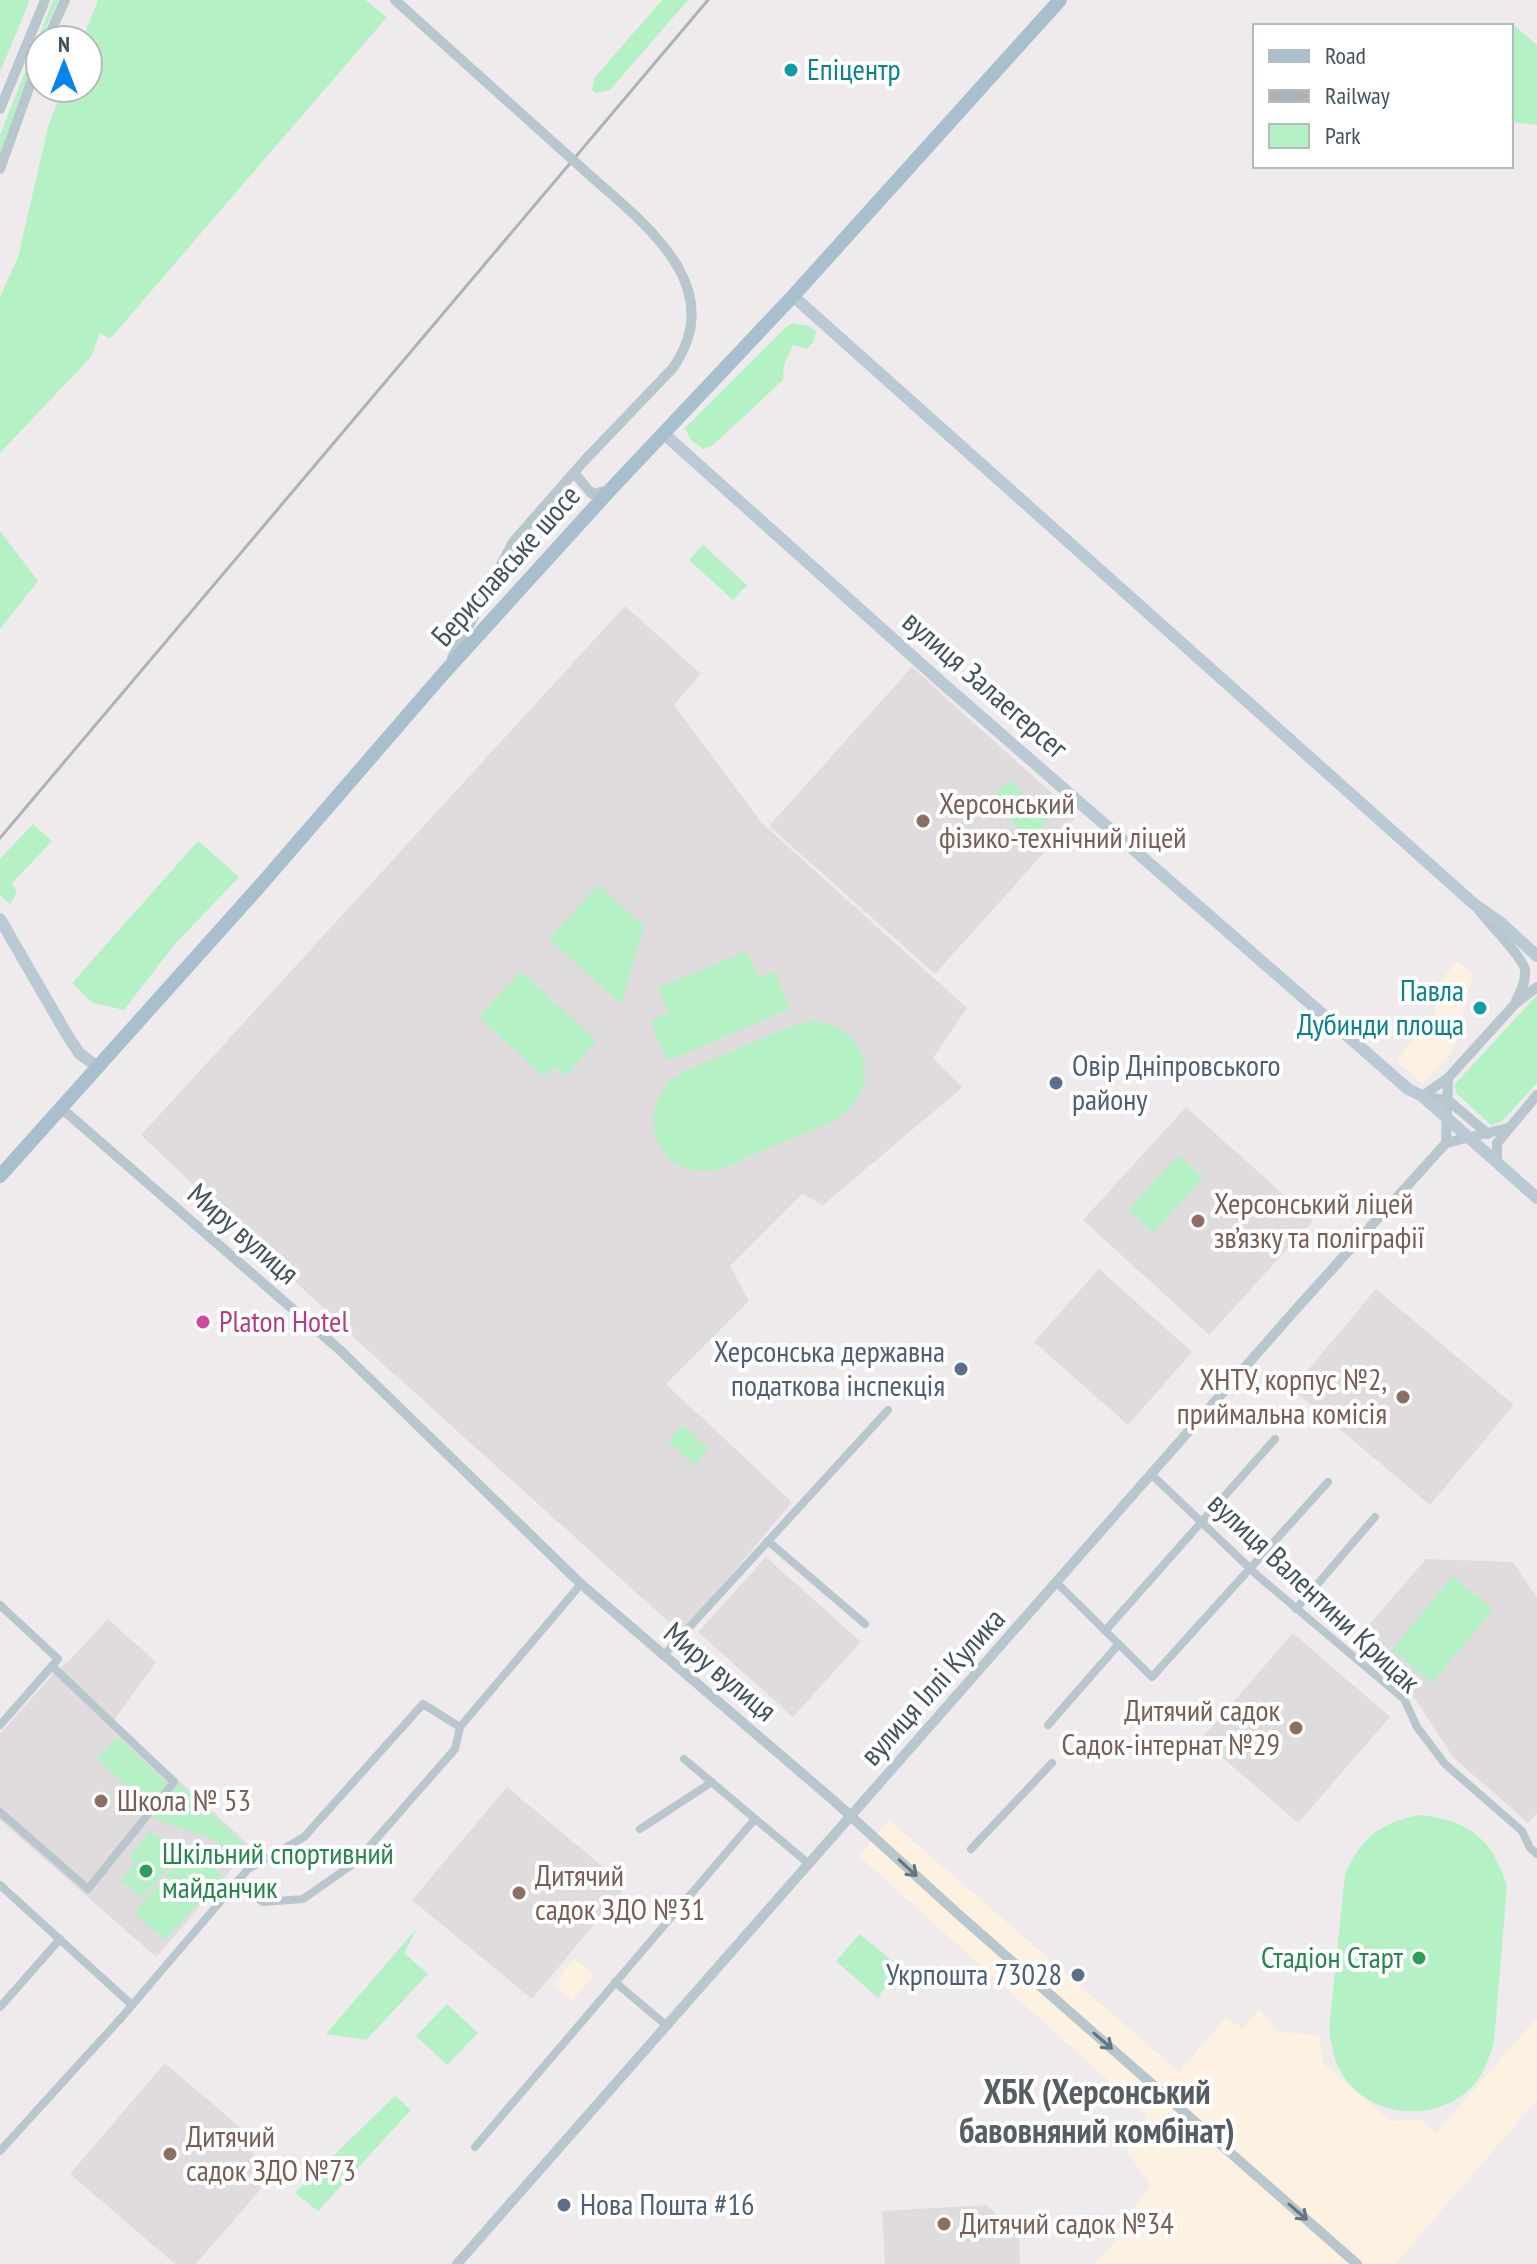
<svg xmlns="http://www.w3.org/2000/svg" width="1537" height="2264" font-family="'PT Sans Narrow',sans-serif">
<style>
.commercial{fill:#fdf2e1}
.education{fill:#e0dcde}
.green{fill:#b4f2c6}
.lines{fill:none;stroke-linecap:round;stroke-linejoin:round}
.minor{stroke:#b8c6cd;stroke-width:8}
.tertiary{stroke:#b8c6cd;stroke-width:10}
.secondary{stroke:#bacad5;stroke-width:12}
.primary{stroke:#a8bfce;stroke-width:14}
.rail{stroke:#adb2b7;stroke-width:3}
.tertiary-bridge{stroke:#b8c6cd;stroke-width:10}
.oneway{stroke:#66757d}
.culture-dot{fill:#0f9aa8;stroke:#fff;stroke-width:3}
.education-dot{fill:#8d6e63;stroke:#fff;stroke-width:3}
.service-dot{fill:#5c6f8a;stroke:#fff;stroke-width:3}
.hotel-dot{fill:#d1479c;stroke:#fff;stroke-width:3}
.leisure-dot{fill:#2e9e5b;stroke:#fff;stroke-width:3}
.labels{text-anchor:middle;stroke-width:8;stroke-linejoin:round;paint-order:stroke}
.culture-label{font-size:30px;fill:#0d838f;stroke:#fff;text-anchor:start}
.street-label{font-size:30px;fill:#43525b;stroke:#fff}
.education-label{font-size:30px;fill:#785e54;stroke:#fff;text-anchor:start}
.service-label{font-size:30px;fill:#4e5e75;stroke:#fff;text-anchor:start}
.hotel-label{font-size:30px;fill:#b23c85;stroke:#fff;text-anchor:start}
.leisure-label{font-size:30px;fill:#27864d;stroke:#fff;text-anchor:start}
.quarter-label{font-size:34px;font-weight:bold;fill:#585d62;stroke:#fff}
</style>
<rect width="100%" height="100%" fill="#efebec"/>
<g class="commercial">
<path d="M1457 961 1473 974 1453 1051 1423 1083 1396 1061 1434 1014 1441 980Z"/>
<path d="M889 1820 1179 2072 1226 2017 1243 2029 1259 2009 1279 2032 1319 2035 1324 2064 1390 2121 1420 2119 1436 2133 1537 2018V2100L1395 2264H1094L1131 2225 1132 2210 1151 2186 1127 2152 1148 2116 859 1856Z"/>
<path d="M574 1959 594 1975 572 2001 553 1985Z"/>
</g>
<g class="education">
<path d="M625 606 701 674 674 705 761 822 967 1008 933 1058 963 1087 823 1205 802 1194 730 1266 749 1301 666 1384 792 1502 682 1634 362 1345 141 1135Z"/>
<path d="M912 667 1077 816 935 974 769 826Z"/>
<path d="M1186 1107 1313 1221 1209 1335 1083 1220Z"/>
<path d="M1099 1269 1192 1352 1128 1425 1034 1342Z"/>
<path d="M1376 1289 1514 1405 1430 1505 1292 1389Z"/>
<path d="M766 1557 861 1642 793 1717 698 1632Z"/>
<path d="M1426 1559 1513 1562 1537 1598V1813L1528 1823 1453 1757 1410 1691 1353 1643Z"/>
<path d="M108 1619 156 1662 114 1720 251 1847 156 1957 0 1820V1734L55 1672 70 1660Z"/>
<path d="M1293 1633 1390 1717 1298 1823 1201 1739Z"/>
<path d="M507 1787 626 1886 532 1999 412 1900Z"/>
<path d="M165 2063 249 2135 261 2189 196 2264H175L70 2174Z"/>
<path d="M987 2205 1019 2236 1020 2264H885L882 2211Z"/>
</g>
<g class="green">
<path d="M0 0H30L0 72Z"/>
<path d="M53 0H59L40 40 0 154V135Z"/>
<path d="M98 0H365L387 17 110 339 100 333 91 357 0 453V297L18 257 48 127 63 88H88V40H82Z"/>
<path d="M662 0H688L610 90 596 93 592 90 595 77Z"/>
<path d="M1515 26 1537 45V125L1511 122V31Z"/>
<path d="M793 323 809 326 816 331 814 341 807 349 793 345 784 365 783 380 712 446 703 449 690 439 685 428 786 327Z"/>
<path d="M0 531 38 581 0 629Z"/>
<path d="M703 545 747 585 733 600 689 560Z"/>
<path d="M1009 780 1050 818 1031 839 989 801Z"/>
<path d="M33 824 52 841 12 883 17 893 10 904 0 895V859Z"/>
<path d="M198 841 239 877 174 945 124 1010 93 1003 72 983Z"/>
<path d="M598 885 644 926 621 1004 549 939Z"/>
<path d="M747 951 758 977 774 971 790 1009 667 1061 650 1021 669 1013 658 988Z"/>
<path d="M521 971 597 1041 565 1076 554 1067 544 1077 479 1017Z"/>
<path d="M1537 995V1083L1501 1122 1491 1125 1457 1094 1454 1085Z"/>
<path d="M809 1021C869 1021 886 1091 835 1120 808 1132 781 1143 754 1154 740 1161 724 1170 707 1171 649 1174 634 1099 683 1072L792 1026Z"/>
<path d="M1178 1155 1203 1178 1153 1233 1128 1210Z"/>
<path d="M683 1425 709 1449 694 1465 668 1441Z"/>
<path d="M1453 1576 1493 1610 1432 1683 1392 1649Z"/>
<path d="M117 1737 167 1783 143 1817 134 1806 139 1796 97 1759Z"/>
<path d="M179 1783 248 1847 238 1858 212 1839 152 1818Z"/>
<path d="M1418 1815C1468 1819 1492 1838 1507 1886L1494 2042C1489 2058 1484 2074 1473 2086 1438 2123 1373 2119 1344 2077 1334 2062 1332 2047 1329 2030L1345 1874C1362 1837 1379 1824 1418 1815Z"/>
<path d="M150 1831 179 1855 142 1898 120 1880 135 1863 129 1857Z"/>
<path d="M191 1848 223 1876 165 1940 134 1913Z"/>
<path d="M418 1927 404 1953 428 1974 366 2040 326 2034Z"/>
<path d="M860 1934 898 1966 878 1998 836 1961Z"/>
<path d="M447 2004 478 2033 447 2065 416 2036Z"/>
<path d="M395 2096 411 2110 318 2211 295 2193Z"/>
</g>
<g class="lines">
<g class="minor">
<path d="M1152 1475 1258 1576 1404 1699 1417 1727 1445 1764 1522 1831 1530 1848 1537 1854"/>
<path d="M768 1541 865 1624"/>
<path d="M1057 1583 1152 1677 1328 1482"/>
<path d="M0 1605 58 1659 0 1725"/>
<path d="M1296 1609 1375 1517"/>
<path d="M1105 1631 1275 1439"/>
<path d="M663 1656 888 1410"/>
<path d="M1048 1725 1118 1645"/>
<path d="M684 1759 809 1864"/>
<path d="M0 1812 88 1889 174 1782 52 1666"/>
<path d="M640 1829 712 1782"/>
<path d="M971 1849 1052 1763"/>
<path d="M236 1884 263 1902 303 1899 356 1862 455 1749 460 1727"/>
<path d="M0 1885 132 2005"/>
<path d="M615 1982 667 2026"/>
<path d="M0 2007 60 1939"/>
<path d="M475 2147 755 1819"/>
<path d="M0 2151 122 2017 248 1869 304 1837 423 1704 460 1727 581 1584"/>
</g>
<g class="tertiary">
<path d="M47 40 65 0"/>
<path d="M0 109 45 0"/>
<path d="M0 169 40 57"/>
<path d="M574 473 592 494 609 490"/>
<path d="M452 658 513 542 584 461 672 369C729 290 650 228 594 179"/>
<path d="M1478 909C1488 923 1524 958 1525 970 1526 982 1521 992 1516 1001"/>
<path d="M1422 1096 1448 1078 1515 1004 1537 987"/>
<path d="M1422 1096 1449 1101 1488 1134"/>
<path d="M60 1107 341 1351 581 1584 833 1800 957 1913 1357 2264"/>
<path d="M1446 1143 1448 1078"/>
<path d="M1446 1143 1508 1128"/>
<path d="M1497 1163V1143L1537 1095"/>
<path d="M457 2264 1297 1308 1446 1143"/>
</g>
<g class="secondary">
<path d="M793 296 1474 904 1501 923 1537 956"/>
<path d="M663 433 939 680 1359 1046 1408 1089 1422 1096 1537 1198"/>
<path d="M0 919 66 1033 79 1053 96 1066"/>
</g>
<path class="primary" d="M0 1176 258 888 443 674 611 489 793 296 1060 0"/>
<path class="rail" d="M0 838 708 0"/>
<path class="tertiary-bridge" d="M395 0 594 179"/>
</g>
<defs><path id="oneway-shaft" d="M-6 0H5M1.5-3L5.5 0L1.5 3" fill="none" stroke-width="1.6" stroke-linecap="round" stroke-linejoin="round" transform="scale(2)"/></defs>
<g class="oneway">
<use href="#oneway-shaft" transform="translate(908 1868) rotate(43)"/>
<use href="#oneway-shaft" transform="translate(1103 2041) rotate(41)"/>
<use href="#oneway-shaft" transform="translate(1298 2212) rotate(41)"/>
</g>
<g class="culture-dot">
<circle cx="791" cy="70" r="8"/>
<circle cx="1480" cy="1008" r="8"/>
</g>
<g class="education-dot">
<circle cx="923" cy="821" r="8"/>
<circle cx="1198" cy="1221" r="8"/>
<circle cx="1403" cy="1397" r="8"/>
<circle cx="1296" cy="1728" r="8"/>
<circle cx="101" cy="1801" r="8"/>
<circle cx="519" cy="1893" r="8"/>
<circle cx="170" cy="2154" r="8"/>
<circle cx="944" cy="2224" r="8"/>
</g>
<g class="service-dot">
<circle cx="1056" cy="1083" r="8"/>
<circle cx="961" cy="1369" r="8"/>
<circle cx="1078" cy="1975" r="8"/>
<circle cx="564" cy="2205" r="8"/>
</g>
<circle class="hotel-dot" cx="203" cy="1322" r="8"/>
<g class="leisure-dot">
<circle cx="146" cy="1871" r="8"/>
<circle cx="1419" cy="1958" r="8"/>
</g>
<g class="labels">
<g class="culture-label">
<text x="807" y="80">Епіцентр</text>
<text x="1464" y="1001" text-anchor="end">Павла<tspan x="1464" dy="34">Дубинди площа</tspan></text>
</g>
<g class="street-label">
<text transform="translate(506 566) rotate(-48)" y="10">Бериславське шосе</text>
<text transform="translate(985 685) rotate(41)" y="10">вулиця Залаегерсег</text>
<text transform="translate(243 1234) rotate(41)" y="10">Миру вулиця</text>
<text transform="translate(1314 1593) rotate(43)" y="10">вулиця Валентини Крицак</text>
<text transform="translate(720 1672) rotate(40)" y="10">Миру вулиця</text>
<text transform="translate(933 1687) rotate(-48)" y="10">вулиця Іллі Кулика</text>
</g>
<g class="education-label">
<text x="939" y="814">Херсонський<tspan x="939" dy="34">фізико-технічний ліцей</tspan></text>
<text x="1214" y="1214">Херсонський ліцей<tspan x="1214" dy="34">зв’язку та поліграфії</tspan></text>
<text x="1387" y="1390" text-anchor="end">ХНТУ, корпус №2,<tspan x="1387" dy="34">приймальна комісія</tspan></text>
<text x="1280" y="1721" text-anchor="end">Дитячий садок<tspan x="1280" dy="34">Садок-інтернат №29</tspan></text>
<text x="117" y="1811">Школа № 53</text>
<text x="535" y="1886">Дитячий<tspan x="535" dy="34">садок ЗДО №31</tspan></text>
<text x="186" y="2147">Дитячий<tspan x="186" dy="34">садок ЗДО №73</tspan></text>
<text x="960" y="2234">Дитячий садок №34</text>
</g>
<g class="service-label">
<text x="1072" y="1076">Овір Дніпровського<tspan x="1072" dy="34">району</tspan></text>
<text x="945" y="1362" text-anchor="end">Херсонська державна<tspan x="945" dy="34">податкова інспекція</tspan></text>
<text x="1062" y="1985" text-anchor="end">Укрпошта 73028</text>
<text x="580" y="2215">Нова Пошта #16</text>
</g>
<g class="hotel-label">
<text x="219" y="1332">Platon Hotel</text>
</g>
<g class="leisure-label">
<text x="162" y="1864">Шкільний спортивний<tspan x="162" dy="34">майданчик</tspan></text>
<text x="1403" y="1968" text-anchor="end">Стадіон Старт</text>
</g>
<g class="quarter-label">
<text x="1097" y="2104">ХБК (Херсонський<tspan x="1097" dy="39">бавовняний комбінат)</tspan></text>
</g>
</g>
<rect x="1253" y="24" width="260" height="144" fill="#ffffff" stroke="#b4babd" stroke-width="2"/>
<rect x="1269" y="50" width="40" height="12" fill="#a8bfce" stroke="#b4babd" stroke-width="2"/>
<text x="1325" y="64" font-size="24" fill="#43525b">Road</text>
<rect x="1269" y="90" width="40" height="12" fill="#adb2b7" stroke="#b4babd" stroke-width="2"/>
<text x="1325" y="104" font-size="24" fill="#43525b">Railway</text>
<rect x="1269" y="124" width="40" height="24" fill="#b4f2c6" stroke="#b4babd" stroke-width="2"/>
<text x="1325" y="144" font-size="24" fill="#43525b">Park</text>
<g transform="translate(64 64)"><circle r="38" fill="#ffffff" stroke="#b4babd" stroke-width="2"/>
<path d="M0-6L14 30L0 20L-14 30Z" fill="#0882ec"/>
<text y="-12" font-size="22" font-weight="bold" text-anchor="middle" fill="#43525b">N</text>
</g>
</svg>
